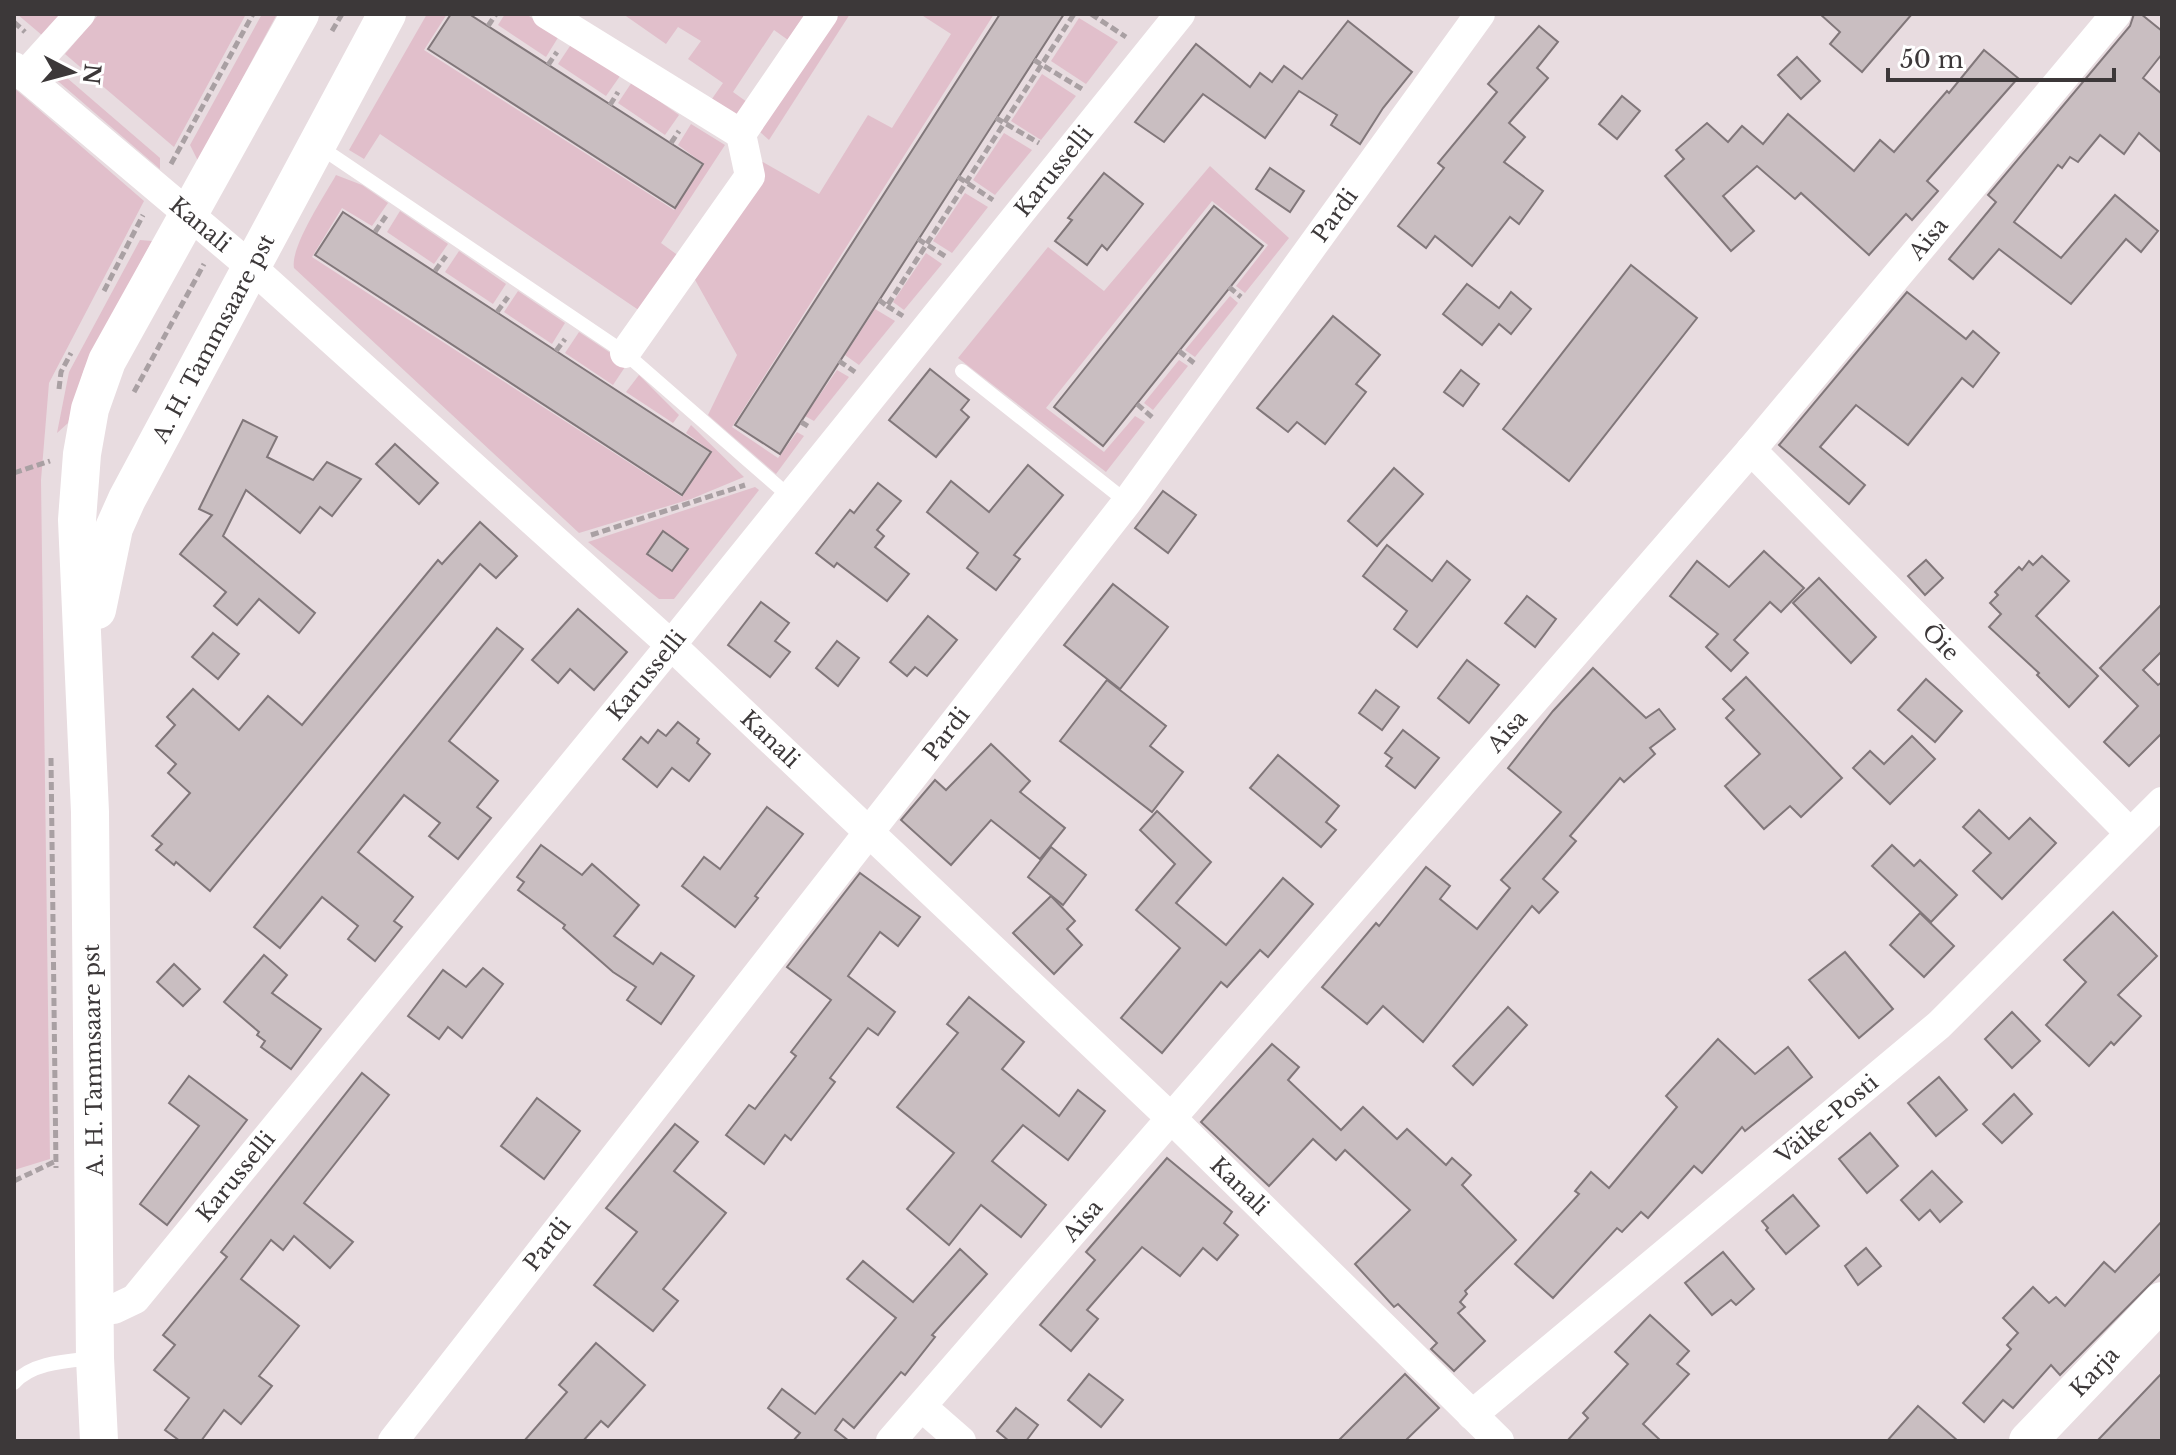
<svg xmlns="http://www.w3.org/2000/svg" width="2176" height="1455" font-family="'Libre Baskerville',serif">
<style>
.green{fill:#e1bfcb}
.building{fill:#c9bec1;stroke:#81777a;stroke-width:2}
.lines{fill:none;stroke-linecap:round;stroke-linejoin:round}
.path{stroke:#a9a0a3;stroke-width:5;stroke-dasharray:8 4;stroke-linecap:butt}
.service{stroke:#fff;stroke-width:14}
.minor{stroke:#fff;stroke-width:30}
.tertiary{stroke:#fff;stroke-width:38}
.labels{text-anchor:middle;stroke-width:6;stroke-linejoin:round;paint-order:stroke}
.street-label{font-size:22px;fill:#3c3839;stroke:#fff}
</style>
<rect width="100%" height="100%" fill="#e8dce0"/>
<g class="green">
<path d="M17 14H63L43 36Z"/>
<path d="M99 14H246L174 147 65 54Z"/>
<path d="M262 14H277L198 161 190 145Z"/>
<path d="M427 14H447L424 50 674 210 704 164 678 145 691 124 725 145 661 243 683 259 640 311 380 134 364 159 349 150Z"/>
<path d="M505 14H526L559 36 546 57 498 25Z"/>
<path d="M623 14H814L795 45 774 30 733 92 754 107 746 121 707 106 723 83 688 59 701 41 678 27 666 44Z"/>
<path d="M832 14H850L769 140 760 132Z"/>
<path d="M920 14H994L732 427 778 458 797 432 804 436 776 474 708 415 737 355 694 278 761 161 819 194 868 115 892 128 951 34Z"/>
<path d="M1079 18 1118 42 1086 84 1051 61Z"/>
<path d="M572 43 620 76 606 96 558 64Z"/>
<path d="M52 65 160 158V169L52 76Z"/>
<path d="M1042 74 1076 96 1041 140 1011 121Z"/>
<path d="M632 82 679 115 665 135 618 103Z"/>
<path d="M14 88 144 201 49 383 41 480 50 1159 14 1170Z"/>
<path d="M1004 133 1032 150 995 195 973 180Z"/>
<path d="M1210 166 1289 238 1245 293 1236 286 1268 245 1212 201 1046 408 1104 452 1135 416 1145 422 1106 472 958 358 1048 247 1104 291Z"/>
<path d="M336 175 362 185 388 203 372 226 342 208 312 257 682 497 712 452 686 433 691 425 744 477 691 499 579 533 294 268C290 247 325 195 336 175Z"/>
<path d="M965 193 988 207 952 253 933 241Z"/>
<path d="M400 211 448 244 434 264 387 232Z"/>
<path d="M140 240 152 241 84 369 68 423 57 433 69 372Z"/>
<path d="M459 251 506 284 493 304 445 272Z"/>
<path d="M926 253 942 264 904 310 893 302Z"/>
<path d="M518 291 565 323 552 344 504 312Z"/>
<path d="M1230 296 1238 303 1195 357 1185 350Z"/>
<path d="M875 309 895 321 859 365 845 355Z"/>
<path d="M579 332 627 364 613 385 565 353Z"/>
<path d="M1179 360 1188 366 1153 410 1144 403Z"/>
<path d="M837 370 849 377 814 421 805 416Z"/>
<path d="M639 375 679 415 673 423 626 392Z"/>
<path d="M755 487 759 490 674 599H659L588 542Z"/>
</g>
<g class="building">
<path d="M451 14H469L703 164 675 208 428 49Z"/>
<path d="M1000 14H1064L780 454 735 425Z"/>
<path d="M1820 14H1912L1862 72 1830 44 1840 32Z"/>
<path d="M2134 14H2141L2162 31V54L2143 78 2162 94V153L2139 133 2124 154 2100 135 2078 162 2070 157 2062 168 2058 165 2014 222 2061 258 2115 195 2158 231 2141 252 2126 239 2071 304 1999 249 1973 279 1949 259 1996 202 1988 195 2130 26Z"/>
<path d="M1348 21 1412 72 1383 108 1360 144 1331 125 1337 115 1299 91 1265 138 1203 94 1164 142 1135 122 1196 44 1250 87 1260 73 1272 82 1284 66 1302 79Z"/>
<path d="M1539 26 1558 42 1537 68 1548 78 1509 123 1525 137 1504 162 1543 191 1519 224 1510 217 1472 266 1435 236 1426 248 1398 226 1444 168 1438 163 1497 92 1488 84Z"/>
<path d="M1984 50 2018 78 1927 181 1938 191 1912 220 1906 214 1869 255 1801 193 1795 199 1757 166 1723 196 1754 231 1731 251 1665 176 1684 159 1676 150 1707 123 1728 142 1742 126 1763 144 1788 114 1854 171 1880 140 1894 152 1947 91 1949 93Z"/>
<path d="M1797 57 1820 81 1801 99 1778 75Z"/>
<path d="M1622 96 1640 111 1617 139 1599 124Z"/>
<path d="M1270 168 1304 191 1290 212 1256 189Z"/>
<path d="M1104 173 1143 204 1107 250 1102 245 1087 265 1055 241 1072 220 1068 218Z"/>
<path d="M1214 206 1263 246 1103 446 1054 407Z"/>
<path d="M343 212 711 452 682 495 315 255Z"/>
<path d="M1631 265 1697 318 1569 481 1503 429Z"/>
<path d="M1467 284 1499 308 1511 292 1531 309 1511 334 1499 324 1482 345 1443 314Z"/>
<path d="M1907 292 1966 339 1973 331 1999 353 1973 387 1962 378 1908 445 1856 405 1820 447 1865 485 1849 504 1779 445Z"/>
<path d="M1333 316 1380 355 1356 384 1366 392 1325 444 1297 422 1288 432 1257 408Z"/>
<path d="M930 369 969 400 961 410 969 417 936 457 889 420Z"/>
<path d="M1461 370 1479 384 1463 406 1444 392Z"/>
<path d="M243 420 277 437 267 457 313 480 327 462 361 479 332 516 320 507 300 533 246 490 223 536 315 613 299 633 259 599 237 625 214 606 226 592 180 554 212 515 199 509Z"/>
<path d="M395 444 438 483 419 504 376 464Z"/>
<path d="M1028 465 1063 495 1014 555 1020 559 996 590 967 568 978 553 927 512 951 481 989 512Z"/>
<path d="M1394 468 1423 494 1377 546 1348 521Z"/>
<path d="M878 483 901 501 877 530 884 536 875 547 909 574 887 601 837 563 834 567 816 553 850 510 854 513Z"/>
<path d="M1163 491 1196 515 1168 553 1135 528Z"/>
<path d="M480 522 517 556 496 578 480 564 210 891 176 862 174 865 156 850 162 844 152 836 190 793 168 773 176 764 156 746 175 725 167 717 193 689 239 730 268 696 302 725 438 560 442 564Z"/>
<path d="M663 531 688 549 672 571 647 554Z"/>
<path d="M1387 545 1432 581 1447 561 1470 580 1417 647 1394 629 1407 611 1363 576Z"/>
<path d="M1764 551 1804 588 1781 612 1770 602 1734 640 1748 653 1731 671 1706 647 1718 634 1670 596 1697 561 1729 587Z"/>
<path d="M2042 556 2069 581 2036 616 2098 676 2069 707 2037 675 2039 673 1989 627 2001 614 1990 603 1998 595 1995 592 2019 567 2022 570 2029 561 2033 565Z"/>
<path d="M1926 560 1943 578 1925 595 1908 576Z"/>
<path d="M1819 578 1876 637 1851 663 1793 603Z"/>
<path d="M1113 584 1168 627 1120 689 1064 645Z"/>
<path d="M1527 596 1556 619 1535 647 1505 623Z"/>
<path d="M761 602 789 623 775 641 790 652 770 677 728 645Z"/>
<path d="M2162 604V651L2143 670 2158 685 2162 682V733L2129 766 2104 742 2138 706 2100 668Z"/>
<path d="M578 609 627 652 594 690 570 669 558 683 532 660Z"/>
<path d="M928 616 957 640 927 676 915 667 907 676 890 662Z"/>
<path d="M497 628 523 649 449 741 498 781 477 807 491 818 458 859 429 836 440 823 404 795 358 852 413 897 394 921 402 927 375 961 348 939 358 926 322 897 280 948 254 927Z"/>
<path d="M213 633 239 654 218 679 192 657Z"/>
<path d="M837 641 859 658 838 686 816 668Z"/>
<path d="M1467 660 1499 685 1469 723 1438 698Z"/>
<path d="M1593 668 1646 718 1659 709 1675 729 1650 748 1655 754 1624 782 1620 778 1570 836 1576 841 1543 879 1558 892 1539 913 1532 906 1423 1042 1383 1006 1367 1024 1322 987 1376 923 1379 926 1426 867 1450 886 1440 899 1477 929 1510 888 1501 880 1561 812 1508 768 1553 711Z"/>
<path d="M1746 677 1842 778 1801 817 1790 806 1764 829 1725 786 1760 754 1726 718 1734 710 1723 699Z"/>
<path d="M1926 679 1962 711 1935 742 1898 710Z"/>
<path d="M1107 680 1166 726 1150 746 1183 772 1152 812 1060 741Z"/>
<path d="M1376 690 1399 707 1382 730 1359 713Z"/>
<path d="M678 722 699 739 697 743 710 754 689 781 672 768 657 787 623 759 641 737 648 743 658 730 666 736Z"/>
<path d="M1403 730 1439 758 1415 788 1386 766 1392 758 1385 753Z"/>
<path d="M1912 736 1935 759 1890 804 1853 768 1870 751 1884 764Z"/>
<path d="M991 744 1030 781 1020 792 1065 828 1040 859 991 820 951 865 901 820 935 780 946 790Z"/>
<path d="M1278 755 1339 806 1326 822 1336 830 1321 847 1250 788Z"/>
<path d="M767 807 803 834 755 896 758 898 735 927 682 886 704 857 720 869Z"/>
<path d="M1979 810 2009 839 2030 818 2056 843 2002 899 1973 871 1991 853 1963 827Z"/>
<path d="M1157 811 1211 862 1176 903 1226 945 1283 878 1313 904 1268 957 1260 950 1227 987 1221 982 1162 1053 1121 1018 1180 948 1136 910 1175 864 1140 830Z"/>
<path d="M541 845 582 875 592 864 639 905 614 936 653 964 661 953 694 976 661 1024 627 1000 636 987 613 972 563 928 565 925 518 890 524 882 517 877Z"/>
<path d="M1892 845 1914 866 1920 860 1957 895 1931 922 1872 866Z"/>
<path d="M1051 847 1086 875 1063 905 1028 877Z"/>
<path d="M860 873 920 917 898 946 880 932 848 976 895 1012 878 1035 868 1028 830 1078 835 1082 791 1140 785 1135 764 1164 726 1135 749 1105 755 1109 796 1056 791 1052 831 1000 787 967Z"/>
<path d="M1051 896 1075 921 1067 929 1082 945 1054 974 1013 933Z"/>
<path d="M2113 912 2157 956 2118 995 2141 1016 2114 1045 2111 1042 2089 1066 2046 1025 2086 982 2064 960Z"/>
<path d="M1920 913 1954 946 1924 977 1890 945Z"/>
<path d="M1845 952 1893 1009 1859 1038 1809 980Z"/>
<path d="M264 955 287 975 272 993 321 1029 291 1069 261 1047 265 1041 257 1035 259 1032 224 1002Z"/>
<path d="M174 964 200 989 183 1006 157 982Z"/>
<path d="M483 968 503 984 462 1038 448 1027 439 1039 408 1016 443 970 466 987Z"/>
<path d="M969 997 1024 1042 1002 1069 1059 1116 1078 1090 1105 1111 1068 1160 1023 1125 992 1161 1046 1205 1021 1237 981 1205 949 1245 907 1209 954 1153 897 1107 958 1033 947 1024Z"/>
<path d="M1508 1007 1527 1025 1473 1085 1453 1066Z"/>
<path d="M2012 1012 2040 1041 2012 1068 1985 1039Z"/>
<path d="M1718 1039 1755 1074 1788 1047 1812 1077 1745 1131 1742 1127 1702 1173 1694 1166 1648 1218 1641 1212 1622 1232 1617 1228 1553 1298 1515 1264 1579 1194 1575 1191 1591 1172 1609 1188 1677 1107 1666 1096Z"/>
<path d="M1272 1044 1299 1067 1288 1080 1341 1130 1363 1107 1397 1139 1407 1129 1446 1165 1452 1158 1471 1175 1462 1185 1516 1240 1465 1291 1467 1294 1460 1302 1465 1307 1458 1313 1485 1341 1454 1371 1431 1349 1437 1343 1398 1304 1394 1307 1355 1264 1410 1210 1345 1150 1336 1160 1313 1139 1269 1186 1201 1122Z"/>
<path d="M362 1073 389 1095 304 1203 353 1242 330 1268 294 1236 283 1250 271 1240 241 1279 299 1326 259 1376 272 1386 241 1424 224 1410 201 1441H180L165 1430 189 1398 154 1370 175 1345 163 1335 227 1257 221 1252Z"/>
<path d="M189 1076 247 1120 167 1225 140 1204 199 1126 169 1103Z"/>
<path d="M1939 1077 1967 1110 1936 1136 1908 1103Z"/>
<path d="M2014 1094 2032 1114 2002 1143 1983 1124Z"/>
<path d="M537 1098 580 1131 544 1179 501 1146Z"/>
<path d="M675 1124 698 1142 674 1171 726 1213 663 1289 678 1301 653 1331 594 1285 637 1232 606 1208Z"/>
<path d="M1870 1133 1898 1166 1867 1193 1839 1159Z"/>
<path d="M1167 1158 1232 1212 1224 1223 1238 1235 1217 1260 1203 1248 1180 1276 1142 1247 1087 1310 1098 1319 1071 1351 1040 1325 1095 1260 1086 1252Z"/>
<path d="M1932 1171 1962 1202 1940 1222 1930 1210 1919 1220 1901 1200Z"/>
<path d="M1793 1195 1819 1226 1786 1254 1766 1230 1768 1228 1762 1221Z"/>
<path d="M2162 1221V1272L2060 1375 2051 1365 2013 1408 2003 1400 1984 1422 1963 1403 2011 1349 2007 1345 2018 1333 2003 1318 2033 1287 2049 1303 2056 1297 2065 1306 2104 1262 2115 1272Z"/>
<path d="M1866 1248 1881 1266 1858 1285 1845 1266Z"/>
<path d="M960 1249 987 1274 932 1335 935 1337 905 1375 901 1372 854 1428 843 1419 835 1430 849 1441H793L800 1433 768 1408 782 1389 815 1414 896 1318 847 1279 863 1261 913 1302Z"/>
<path d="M1723 1252 1754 1289 1736 1305 1731 1300 1712 1315 1685 1283Z"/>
<path d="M1650 1315 1689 1351 1677 1364 1689 1374 1643 1424 1661 1441H1567L1588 1418 1583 1413 1628 1364 1615 1352Z"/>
<path d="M596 1343 645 1385 608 1427 601 1421 583 1441H524L567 1392 559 1385Z"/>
<path d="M2162 1373V1441H2097L2121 1416Z"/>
<path d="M1089 1374 1123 1400 1101 1427 1068 1400Z"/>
<path d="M1405 1374 1439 1408 1405 1441H1338Z"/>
<path d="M1918 1406 1958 1441H1887Z"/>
<path d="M1016 1408 1038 1425 1026 1441H1009L997 1431Z"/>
</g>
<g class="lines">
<g class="path">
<path d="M1091 14 1126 37"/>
<path d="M14 22 25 32"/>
<path d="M488 26 496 14"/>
<path d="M332 31 342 14"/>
<path d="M1034 60 1082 89"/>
<path d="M548 65 557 52"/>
<path d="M610 105 618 92"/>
<path d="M996 118 1039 143"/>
<path d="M671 143 679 131"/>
<path d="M171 164 253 14"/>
<path d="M958 177 993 200"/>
<path d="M375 232 386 216"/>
<path d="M918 239 948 258"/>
<path d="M435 271 446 256"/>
<path d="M1229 287 1241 297"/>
<path d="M104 291 143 215"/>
<path d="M879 300 887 306 1074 14"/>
<path d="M887 306 903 316"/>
<path d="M497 312 508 297"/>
<path d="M556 351 565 339"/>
<path d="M1179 351 1194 363"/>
<path d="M839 361 855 372"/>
<path d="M59 389 61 372 71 353"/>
<path d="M134 392 204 264"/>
<path d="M1137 404 1154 419"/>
<path d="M801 422 811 428"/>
<path d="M14 473 50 461"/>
<path d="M591 535 745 485"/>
<path d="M51 758 56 1168"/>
<path d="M14 1181 56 1161"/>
</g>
<g class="service">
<path d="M320 147 625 353 790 497"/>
<path d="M962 371 1127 502"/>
<path d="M14 1383C32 1362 68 1361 95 1358"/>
</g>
<g class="minor">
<path d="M547 14 741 134"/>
<path id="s1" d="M14 67 250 266 671 645 1172 1119 1499 1441"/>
<path d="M24 76 80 14"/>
<path d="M625 353 750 176 741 134 823 14"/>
<path id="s2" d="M1751 450 2130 833"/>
<path id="s3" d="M96 1309H114L135 1299 671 645 1180 14"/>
<path d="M922 1407 961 1441"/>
<path id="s4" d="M1472 1415 1939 1025 2162 802"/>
<path id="s5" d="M393 1441 1127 502 1480 14"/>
<path id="s6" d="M891 1441 1751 450 2116 14"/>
</g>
<g class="tertiary">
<path id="s7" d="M97 610 114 528 127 499 387 14"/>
<path d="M99 1441 95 1358 90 812 77 520 82 454 90 409 107 361 300 14"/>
<path id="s8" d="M2028 1441 2162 1301"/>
</g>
</g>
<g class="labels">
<g class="street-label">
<text dy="8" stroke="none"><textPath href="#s3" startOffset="1496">Karusselli</textPath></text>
<text dy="8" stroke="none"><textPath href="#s5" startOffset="1546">Pardi</textPath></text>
<text dy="8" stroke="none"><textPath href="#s1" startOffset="244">Kanali</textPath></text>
<text dy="8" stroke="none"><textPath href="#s6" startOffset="1588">Aisa</textPath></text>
<text dy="8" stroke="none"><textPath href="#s7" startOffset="298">A. H. Tammsaare pst</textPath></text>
<text dy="8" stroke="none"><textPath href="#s2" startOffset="270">Õie</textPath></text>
<text dy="8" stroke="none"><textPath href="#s3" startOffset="848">Karusselli</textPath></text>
<text dy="8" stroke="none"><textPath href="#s6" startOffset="940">Aisa</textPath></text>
<text dy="8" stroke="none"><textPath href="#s5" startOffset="898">Pardi</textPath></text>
<text dy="8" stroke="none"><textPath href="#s1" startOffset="1012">Kanali</textPath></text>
<text transform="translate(93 1060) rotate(-91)" y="8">A. H. Tammsaare pst</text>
<text dy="8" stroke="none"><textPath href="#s4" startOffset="462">Väike-Posti</textPath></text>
<text dy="8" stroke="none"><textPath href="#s3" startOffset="200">Karusselli</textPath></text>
<text dy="8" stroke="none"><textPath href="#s1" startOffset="1660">Kanali</textPath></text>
<text dy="8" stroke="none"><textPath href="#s6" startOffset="292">Aisa</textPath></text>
<text dy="8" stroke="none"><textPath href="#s5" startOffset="250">Pardi</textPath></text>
<text dy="8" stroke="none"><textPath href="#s8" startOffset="96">Karja</textPath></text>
</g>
</g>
<rect width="2176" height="1455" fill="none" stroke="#3c3839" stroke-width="32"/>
<g transform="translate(72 72) rotate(96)" stroke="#ffffff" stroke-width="6" paint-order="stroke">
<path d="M0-6L14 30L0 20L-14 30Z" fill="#3c3839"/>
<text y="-12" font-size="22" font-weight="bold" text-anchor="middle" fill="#3c3839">N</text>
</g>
<path d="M1888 68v12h226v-12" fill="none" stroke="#3c3839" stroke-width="4"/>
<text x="1900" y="68" font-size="24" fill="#3c3839" stroke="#ffffff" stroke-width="6" paint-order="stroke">50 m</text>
</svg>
